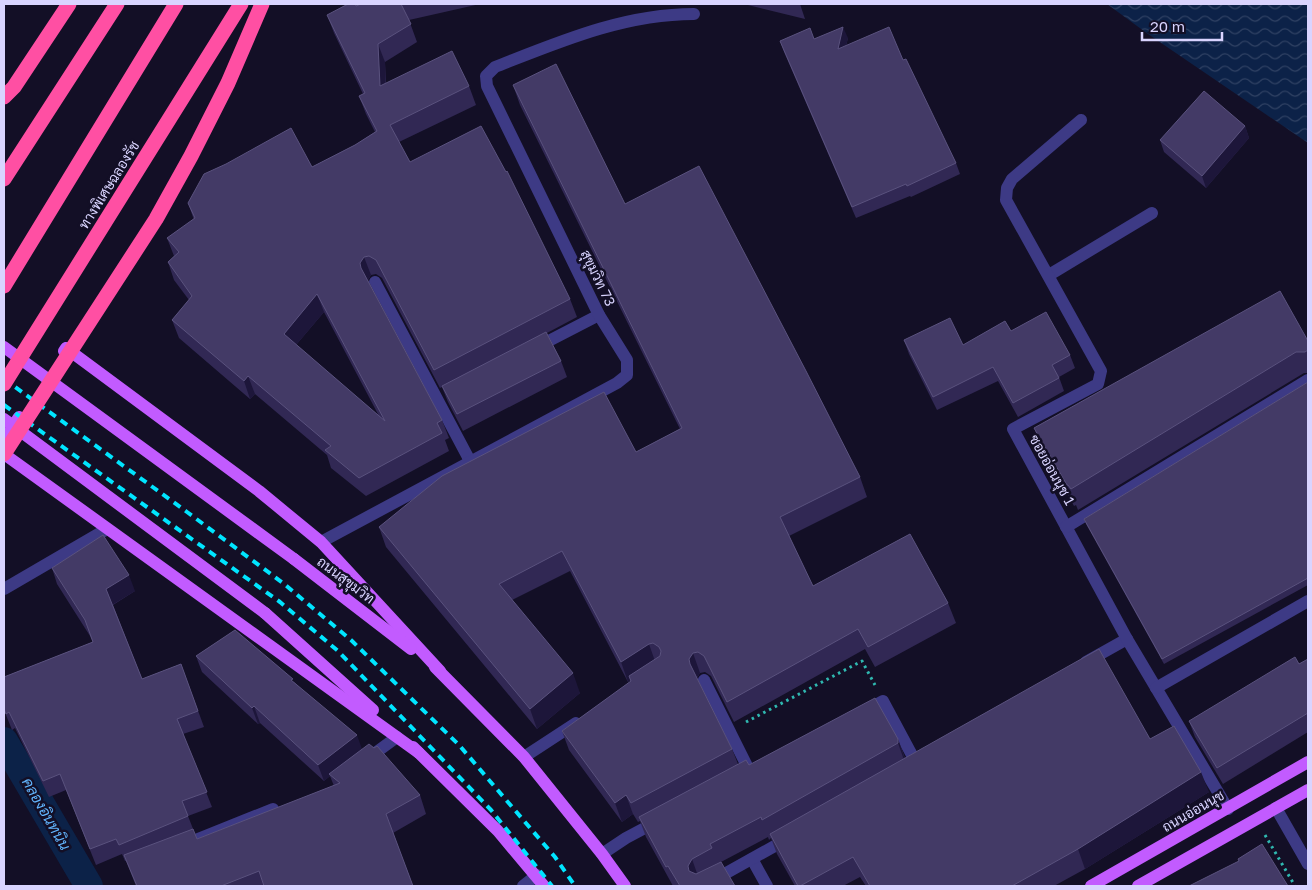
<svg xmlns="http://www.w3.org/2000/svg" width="1312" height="890" font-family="'Golos Text',Sarabun,sans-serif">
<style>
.water{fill:url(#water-waves)}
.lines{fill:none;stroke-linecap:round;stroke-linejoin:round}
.canal{stroke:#0c2248;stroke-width:28}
.path{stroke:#2fb8b0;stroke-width:3;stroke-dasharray:2.5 4;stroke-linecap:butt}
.service{stroke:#3d3a85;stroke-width:12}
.pedestrian{stroke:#3d3a85;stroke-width:12}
.minor{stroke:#3d3a85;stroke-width:12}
.primary{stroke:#c25bff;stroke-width:12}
.motorway{stroke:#ff4fa3;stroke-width:15}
.rail{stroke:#00e5ff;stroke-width:4;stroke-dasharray:8 6;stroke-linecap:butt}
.primary-bridge{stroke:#c25bff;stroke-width:12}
.motorway-bridge{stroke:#ff4fa3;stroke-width:15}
.wall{fill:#312854;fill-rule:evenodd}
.shaded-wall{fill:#1d163a}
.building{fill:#433a66;stroke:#5a527e;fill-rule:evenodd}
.labels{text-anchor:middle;stroke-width:5;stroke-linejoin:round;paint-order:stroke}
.street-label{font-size:14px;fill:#d9d4ff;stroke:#130f26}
.water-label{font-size:15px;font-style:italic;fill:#62b6ff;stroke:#130f26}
</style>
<defs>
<pattern id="water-waves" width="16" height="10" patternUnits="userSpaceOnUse" patternTransform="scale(1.25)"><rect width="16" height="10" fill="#0c2248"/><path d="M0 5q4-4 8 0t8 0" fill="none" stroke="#2f4163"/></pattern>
</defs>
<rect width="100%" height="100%" fill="#130f26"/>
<path class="water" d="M1107 4H1308V143L1148 34Z"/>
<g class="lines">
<path class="canal" d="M4 741 89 886"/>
<g class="path">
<path d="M746 722 862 661 875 685"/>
<path d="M1265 835 1295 886"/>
</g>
<g class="service">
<path d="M1049 275 1152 213"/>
<path d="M375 282 470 461"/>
<path d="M537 347 599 315"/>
<path d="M704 680 750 772"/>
<path d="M367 759 397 737"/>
<path d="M1276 808 1308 864"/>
<path d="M183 845 273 809"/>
<path d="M752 859 767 886"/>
<path d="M523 886 537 875"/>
</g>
<path class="pedestrian" d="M1086 662 1127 639"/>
<g class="minor">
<path d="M1081 120 1012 179 1007 188 1006 200 1101 371 1098 384 1013 429 1127 639 1228 809"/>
<path d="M1066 527 1308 380"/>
<path d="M321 542 617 383 627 375V360L599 315 487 86 486 76 495 67C559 42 623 14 694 14"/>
<path d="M4 589 107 529"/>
<path d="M1156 688 1308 601"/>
<path d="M865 711 883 701 913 757V768L911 769"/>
<path d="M524 757 576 723"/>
<path d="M602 854 626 838 658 821"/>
<path d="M703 886 789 838"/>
</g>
<g class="primary">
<path d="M64 351 66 348 259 491 321 542 440 671"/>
<path d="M4 440 19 417"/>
<path d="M4 454 419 753"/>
<path d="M294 559 411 649"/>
<path d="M265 613 373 710"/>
<path d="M435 667 524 757 602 854 625 886"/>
<path d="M413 747 498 831 544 886"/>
<path d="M1091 886 1308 762"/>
<path d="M1138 886 1308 790"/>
</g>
<g class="motorway">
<path d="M4 97 14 87 69 4"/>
<path d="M4 179 117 4"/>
</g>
<g class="rail">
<path d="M4 379 187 512 283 583 351 640 459 745 555 857 575 886"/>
<path d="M4 405 280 602 338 651 491 810 552 886"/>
</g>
<g class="primary-bridge">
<path d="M4 347 294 559"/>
<path d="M4 419 265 613"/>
</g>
<g class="motorway-bridge">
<path d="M4 286 176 4"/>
<path d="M4 384 241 4"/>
<path d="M4 454 156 219 191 156 228 83 262 4"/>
</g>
</g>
<g class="wall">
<path d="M361 4H480L409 20 417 42 385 62 386 83 469 86 476 105 399 142 410 162 570 299 577 317 547 333 561 361 567 377 463 431 448 402 442 387 440 388 382 278 376 274 371 275 368 280 442 420 449 438 445 440 449 451 366 496 331 468 327 455 255 394 250 399 179 338 172 320 189 300 174 280 168 262 174 256 167 238 194 220 188 203 312 167 355 145 375 132 366 114 359 96 363 94 334 33 327 15ZM324 312 379 416 296 345Z"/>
<path d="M744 4H800L805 19Z"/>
<path d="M848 38 846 46 903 60 956 163 960 174 911 197 910 196 856 218 784 52 780 41Z"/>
<path d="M513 85 625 204 860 477 867 497 789 536 813 586 948 603 956 623 875 667 865 649 734 722 711 676 705 672 700 673 697 678 732 749 738 764 749 765 898 739 905 758 1150 739 1209 792 1085 869 1054 886H866L860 877 843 886H795L777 854 771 838 769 840 768 837 721 862 735 886H673L646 837 640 821 638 822 633 814 622 822 569 750 562 731 630 682V680L628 682 570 571 512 600 580 693 537 729 386 547 379 527 636 452 680 429 520 105Z"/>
<path d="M1245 126 1249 138 1206 188 1164 152 1160 140Z"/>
<path d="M1011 331 1070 355 1075 368 1059 377 1064 391 1018 417 998 381 937 410 909 354 904 340 963 345Z"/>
<path d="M1308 341V373H1304L1078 510 1076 505 1074 506 1042 449 1034 428Z"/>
<path d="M1308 382V585L1164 664 1086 524 1084 519Z"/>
<path d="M52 568 135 591 113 605 142 679 181 664 204 727 183 734 212 807 188 816 197 839 334 786 330 776 324 781 260 723 258 724 202 672 196 656 294 682 362 749 420 795 426 814 393 833 413 886H136L126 861H125L122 854 96 865 66 790 49 797 15 728 12 730 4 710V677L93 642 90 636 57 584Z"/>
<path d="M1308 659V732L1223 784 1195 737 1189 721Z"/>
</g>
<g class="shaded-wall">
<path d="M843 27 848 38 842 60 838 49Z"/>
<path d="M378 44 385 62 386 104 380 86Z"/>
<path d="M1245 126 1249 138 1206 188 1202 176Z"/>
<path d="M364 257 371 275 367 281 361 268 360 263Z"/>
<path d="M317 294 324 312 290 352 284 334Z"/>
<path d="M248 376 255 394 250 399 244 381Z"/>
<path d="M129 575 135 591 112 605 106 589Z"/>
<path d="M649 644 656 664 629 676 630 680 628 682 621 662Z"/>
<path d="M693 653 700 673 696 679 690 664 689 659Z"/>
<path d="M573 673 580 693 537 729 530 709Z"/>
<path d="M254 706 260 723 258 724 252 708Z"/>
<path d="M357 735 363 752 329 774 330 776 324 781 318 765Z"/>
<path d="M898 739 905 759V763L898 743Z"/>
<path d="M1201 772 1209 792 1085 869 1078 849Z"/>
<path d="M626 795 633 814 622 822 615 803Z"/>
<path d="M692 859 699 879 689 871 688 866Z"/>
</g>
<g class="building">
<path d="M348 4H355L356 6 361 4H401L411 24 378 44 380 86 452 51 469 86 390 125 410 162 481 126 506 172 507 171 570 299 434 370 376 260 369 256 364 257 360 263 361 268 442 420 437 423 442 433 359 478 325 450 331 446 248 376 244 381 172 320 192 296 168 262 179 252 167 238 195 218 188 203 204 174 226 164 291 128 312 167 355 145 377 131 359 96 365 93 327 15ZM317 294 385 421 284 334Z"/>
<path d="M843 27 838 49 889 27 903 60 906 59 956 163 907 186 906 184 852 207 780 41 810 28 814 39Z"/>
<path d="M556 64 625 204 699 166 806 371 860 477 780 517 813 586 910 534 948 603 868 647 858 629 727 702 704 656 698 652 693 653 689 659 690 664 732 749 631 803 626 795 615 803 562 731 631 681 629 676 660 656 661 651 659 647 653 643 649 644 621 662 562 551 499 584 573 673 530 709 379 527 442 476 604 392 636 452 682 428 513 85Z"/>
<path d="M1204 91 1245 126 1202 176 1160 140Z"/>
<path d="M1280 291 1308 341V350L1305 352H1296L1071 489 1068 485H1067L1034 428Z"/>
<path d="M1046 312 1070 355 1052 365 1059 378 1013 403 993 367 933 397 904 340 950 318 963 345 1005 321 1011 331Z"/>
<path d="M546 332 561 361 457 414 442 386Z"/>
<path d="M1308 382V578L1162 659 1084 519Z"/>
<path d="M103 535 129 575 106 589 142 679 181 664 198 711 177 719 207 792 182 801 188 816 119 845 116 839 90 849 60 774 43 781 9 712 6 714 4 709V677L93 642 85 620 52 568Z"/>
<path d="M235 630 293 679 291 680 357 735 318 765 254 706 252 708 196 656Z"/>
<path d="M1099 649 1150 739 1174 726 1201 772 1078 849 1012 886H870L853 857 800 886H798L770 834Z"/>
<path d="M1295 657 1299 664 1308 659V713L1217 768 1189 721Z"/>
<path d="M875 698 898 739V743L762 820 761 817 710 844 712 848 692 859 688 866 689 871 696 874 721 862 735 886H680L668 866 666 867 639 817 746 760 749 765Z"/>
<path d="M369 744 374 748 377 746 420 795 386 814 413 886H264L259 871 221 886H137L124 855 193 829 197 839 340 783 329 774Z"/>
<path d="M1262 844 1288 886H1189L1239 861 1238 859Z"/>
</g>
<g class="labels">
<g class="street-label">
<text transform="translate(109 185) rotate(-58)" y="5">ทางพิเศษฉลองรัช</text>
<text transform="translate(598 278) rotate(64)" y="5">สุขุมวิท 73</text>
<text transform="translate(1052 470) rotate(61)" y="5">ซอยอ่อนนุช 1</text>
<text transform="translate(346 580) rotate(37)" y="5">ถนนสุขุมวิท</text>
<text transform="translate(1193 811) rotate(-30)" y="5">ถนนอ่อนนุช</text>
</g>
<g class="water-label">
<text transform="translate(46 814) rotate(60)" y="5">คลองอินทนิน</text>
</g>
</g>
<rect width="1312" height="890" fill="none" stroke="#d9d4ff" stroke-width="10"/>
<path d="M1142 32v8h80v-8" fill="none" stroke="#d9d4ff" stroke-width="2.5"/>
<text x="1150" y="32" font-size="15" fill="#d9d4ff" stroke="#130f26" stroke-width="4" paint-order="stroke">20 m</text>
</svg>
